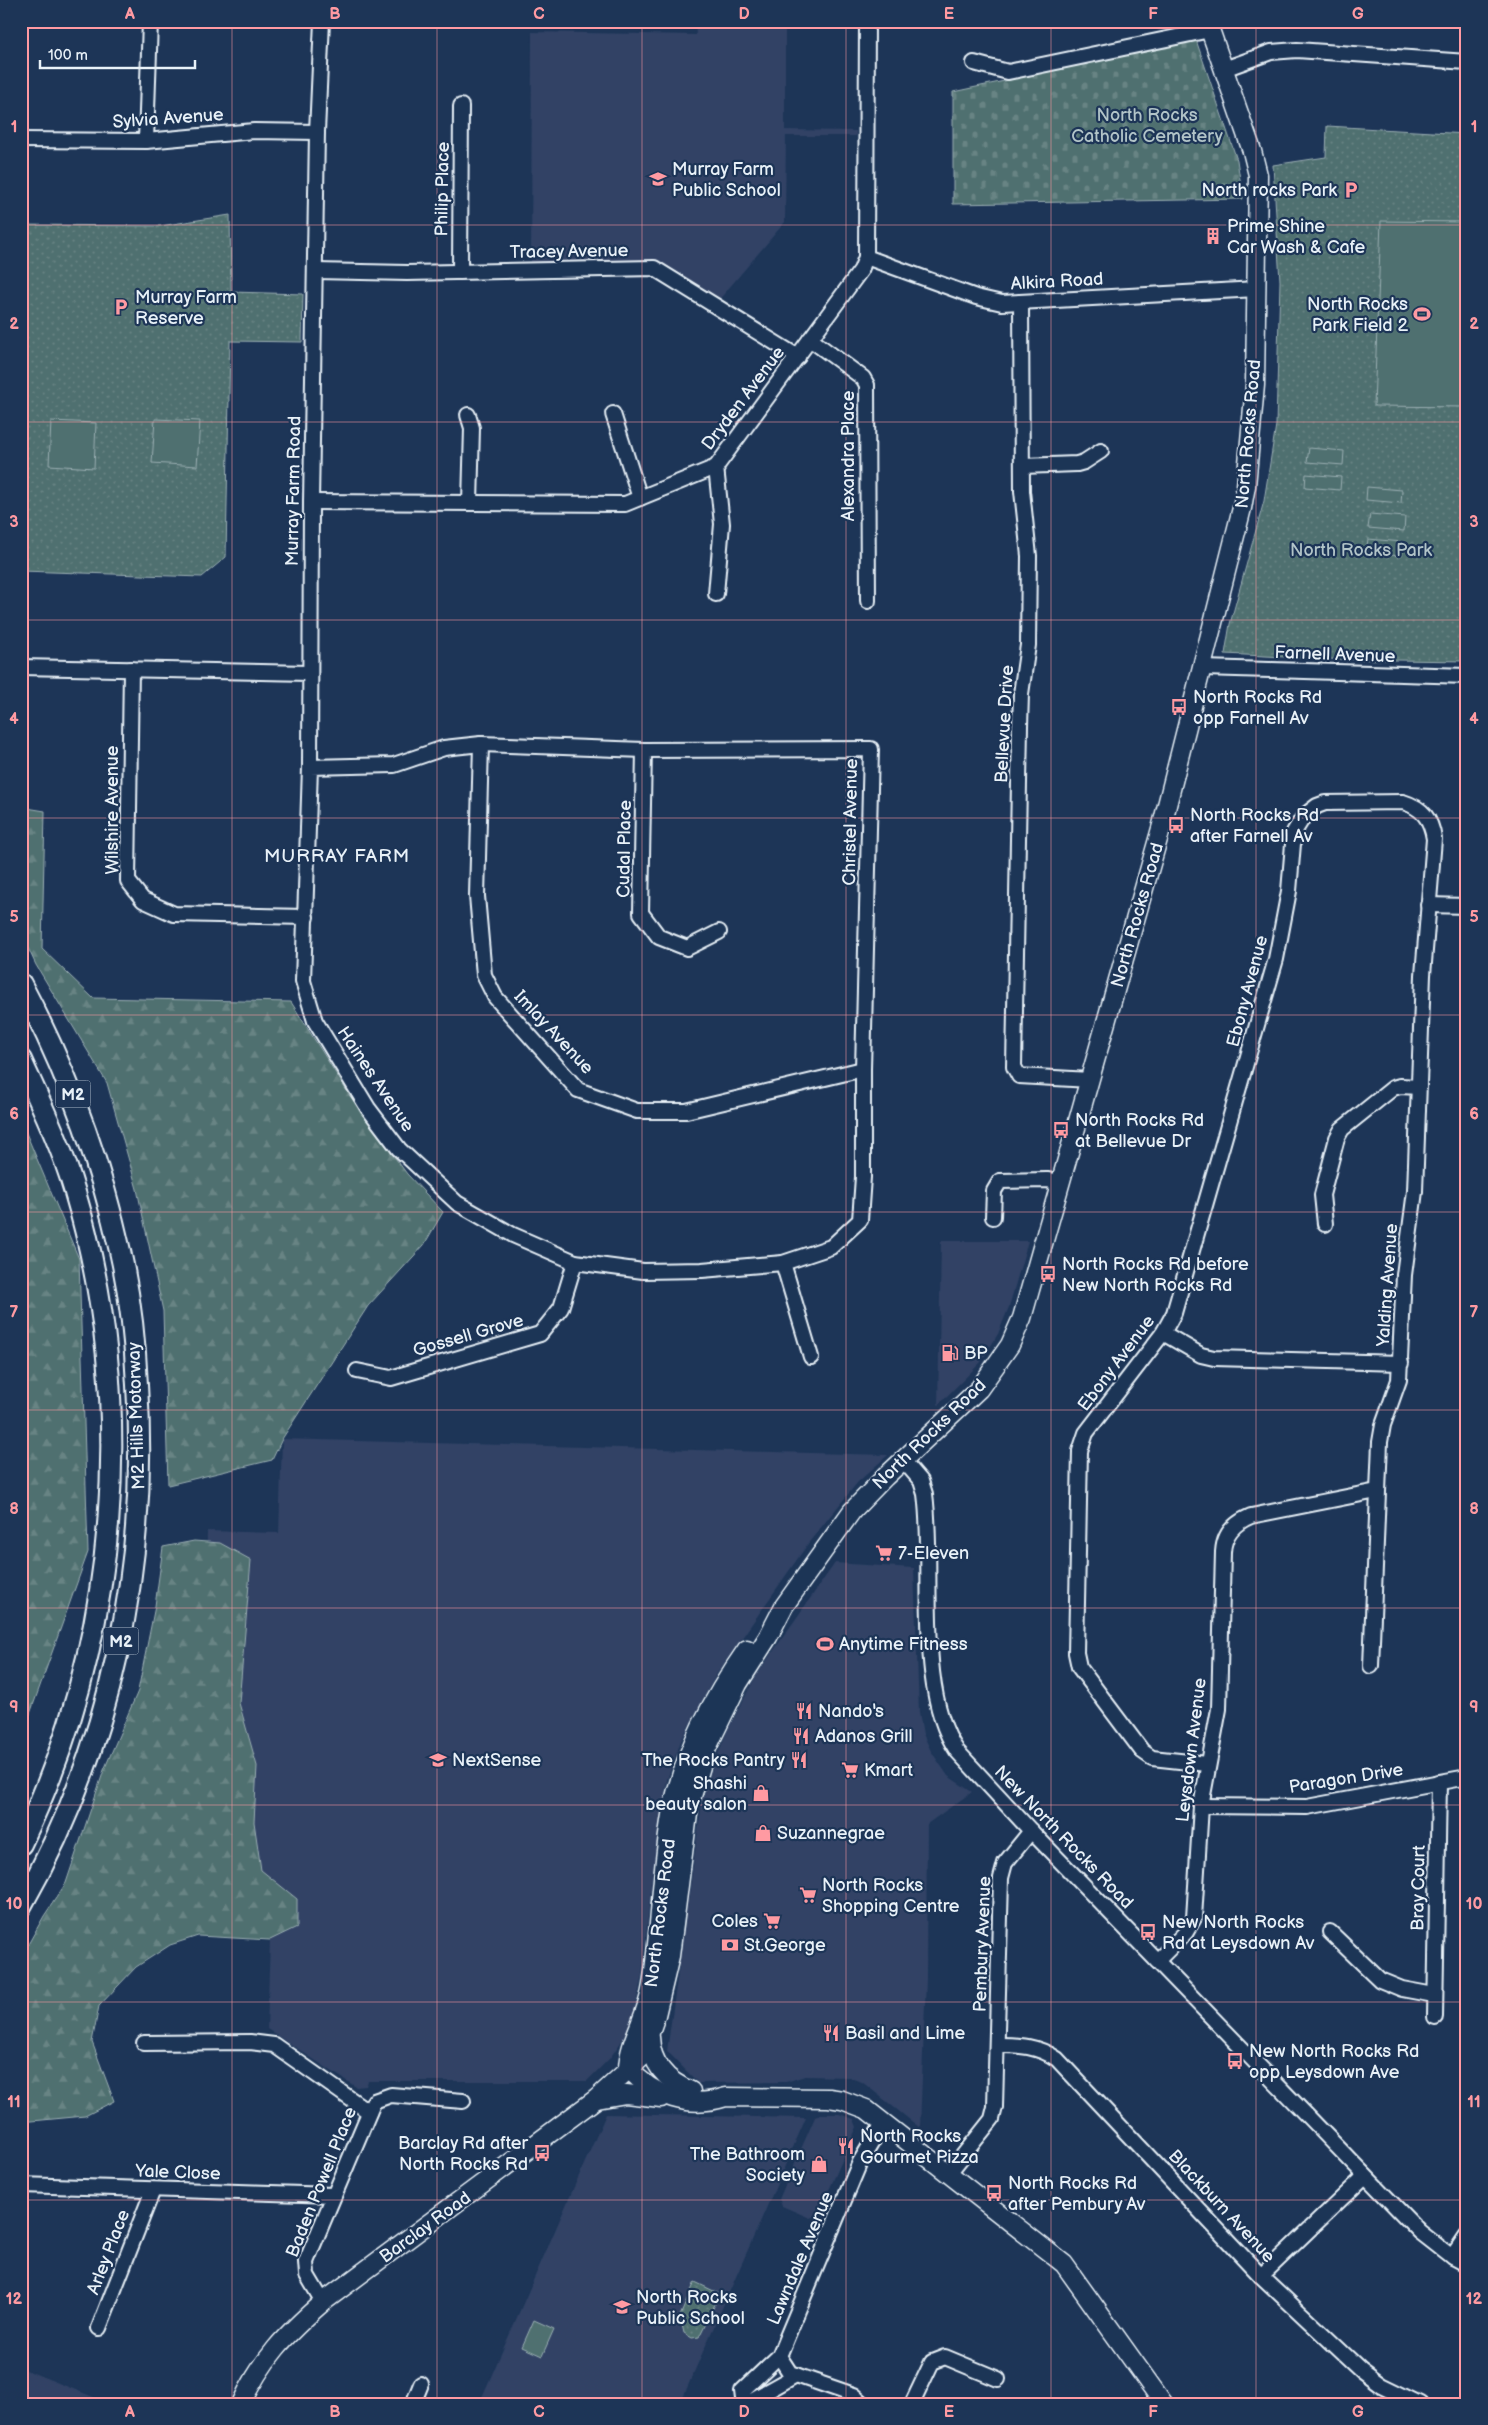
<svg xmlns="http://www.w3.org/2000/svg" width="1488" height="2425" font-family="'Balsamiq Sans',sans-serif">
<style>
.built{fill:#304265}
.forest{fill:url(#forest-firs);stroke:#9cb0b4}
.cemetery{fill:url(#cemetery-stones);stroke:#9cb0b4}
.park{fill:url(#park-dots);stroke:#9cb0b4}
.garden{fill:#4f6f6f;stroke:#9cb0b4}
.lines{fill:none;stroke-linecap:round;stroke-linejoin:round}
.minor-casing{stroke:#e8f1f8;stroke-width:18}
.major-casing{stroke:#e8f1f8;stroke-width:21}
.highway-casing{stroke:#e8f1f8;stroke-width:24}
.minor{stroke:#1d3557;stroke-width:14}
.major{stroke:#1d3557;stroke-width:18}
.highway{stroke:#1d3557;stroke-width:20}
.grid{fill:none;stroke:#ff9aa2;stroke-width:1;stroke-opacity:0.55}
.labels{text-anchor:middle;stroke-width:4.5;stroke-linejoin:round;paint-order:stroke}
.shield{fill:#1d3557;stroke:#abb9c8;stroke-width:1}
.shield-label{font-size:16px;font-weight:bold;fill:#e8f1f8}
.park-label{font-size:18px;fill:#b2c4c8;stroke:#1d3557}
.street-label{font-size:18px;fill:#e8f1f8;stroke:#1d3557}
.poi-label{font-size:18px;fill:#e8f1f8;stroke:#1d3557;text-anchor:start}
.neighbourhood-label{font-size:19px;letter-spacing:1px;fill:#e8f1f8;stroke:#1d3557}
.neatline{fill:none;stroke:#ff9aa2;stroke-width:2}
.grid-label{font-size:16px;text-anchor:middle;font-weight:bold;fill:#ff9aa2}
</style>
<defs>
<pattern id="forest-firs" width="22" height="20" patternUnits="userSpaceOnUse" patternTransform="scale(1.25)"><rect width="22" height="20" fill="#4f6f6f"/><path d="M5 1l3.5 6h-7zM16 11l3.5 6h-7z" fill="#688484"/></pattern>
<pattern id="cemetery-stones" width="16" height="16" patternUnits="userSpaceOnUse" patternTransform="scale(1.25)"><rect width="16" height="16" fill="#4f6f6f"/><path d="M2 7V4a2 2 0 0 1 4 0v3zM10 15v-3a2 2 0 0 1 4 0v3z" fill="#688484"/></pattern>
<pattern id="park-dots" width="8" height="8" patternUnits="userSpaceOnUse" patternTransform="scale(1.25)"><rect width="8" height="8" fill="#4f6f6f"/><path d="M2 2h.1M6 6h.1" fill="none" stroke="#688484" stroke-width="1.8" stroke-linecap="round"/></pattern>
</defs>
<rect width="100%" height="100%" fill="#1d3557"/>
<filter id="ink" filterUnits="userSpaceOnUse"><feTurbulence type="fractalNoise" baseFrequency=".02" numOctaves="2"/><feDisplacementMap in="SourceGraphic" scale="10" xChannelSelector="R" yChannelSelector="G"/><feConvolveMatrix kernelMatrix="1 2 1 2 8 2 1 2 1" color-interpolation-filters="sRGB"/></filter>
<g filter="url(#ink)">
<g class="built">
<path d="M695 21H785V130L856 131V136H786L785 222 718 301 653 265 531 262 532 32 696 35Z"/>
<path d="M941 1241H1028L1009 1307 998 1334 981 1362 938 1405Z"/>
<path d="M282 1439 888 1455 858 1482 810 1541 716 1675 681 1741 667 1780 653 1870 642 1975 634 2015 628 2032 610 2058 587 2081H368L366 2086 356 2087 267 2029 270 1940 198 1936 207 1531 279 1533Z"/>
<path d="M835 1563 914 1568 919 1712 923 1734 931 1751 948 1776 972 1792 927 1824 926 1980 920 2128 862 2082 847 2077 805 2076 786 2082 698 2083 667 2051 702 1801 711 1771 728 1729 757 1674Z"/>
<path d="M606 2114 806 2118 680 2404H479Z"/>
<path d="M822 2114H839L854 2119 857 2127 818 2215 810 2218 782 2206 779 2199 815 2117Z"/>
<path d="M21 2368 111 2404H21Z"/>
</g>
<g class="forest">
<path d="M21 807 45 811 42 949 93 998 291 1002 350 1096 407 1174 443 1212 424 1245 368 1306 282 1439 272 1460 168 1485 163 1311 137 1189 107 1083 36 965 21 933Z"/>
<path d="M21 1121 79 1259 88 1552 21 1739Z"/>
<path d="M194 1541 220 1543 251 1560 239 1703 257 1766 254 1822 261 1870 297 1899V1927L270 1940 198 1936 170 1945 136 1967 99 2006 92 2042 114 2101 85 2116 21 2122V1957L44 1916 66 1883 104 1770 138 1691 155 1606 163 1547Z"/>
</g>
<path class="cemetery" d="M1196 40 1237 160 1243 199 953 204V92Z"/>
<g class="park">
<path d="M1327 126 1467 134V661L1325 659 1225 654 1230 624 1264 501 1276 425 1280 281 1273 165 1326 157Z"/>
<path d="M230 215 231 292 303 294 302 342 230 341 226 557 202 577 21 571V225L160 226Z"/>
<path d="M695 2282 720 2294 699 2337 692 2338 684 2333 680 2316Z"/>
</g>
<g class="garden">
<path d="M1381 221 1467 222V407L1374 406Z"/>
<path d="M155 419 200 421 197 466 152 463Z"/>
<path d="M51 421 96 423 94 468 49 465Z"/>
<path d="M1309 448 1344 451 1343 465 1307 462Z"/>
<path d="M1306 474 1341 477 1340 490 1305 487Z"/>
<path d="M1367 487 1402 490 1401 503 1366 500Z"/>
<path d="M1370 514 1405 517 1404 531 1368 528Z"/>
<path d="M1368 539 1403 542 1402 556 1366 553Z"/>
<path d="M534 2320 554 2329 542 2356 522 2347Z"/>
</g>
<g class="lines">
<g class="minor-casing">
<g id="minor">
<path d="M974 63 1008 72 1210 30"/>
<path d="M1224 69 1271 52 1297 50 1467 62"/>
<path d="M21 140 146 141 254 131 317 132"/>
<path d="M146 141 150 21"/>
<path d="M866 257 976 297 1002 303 1257 289"/>
<path d="M316 271 407 273 654 268 798 357"/>
<path d="M460 272 461 106"/>
<path d="M1021 303 1022 491 1029 556 1028 645 1021 694 1020 726 1014 1067 1019 1076 1090 1080"/>
<path d="M810 339 863 378 867 385 868 601"/>
<path d="M613 414 640 498"/>
<path d="M468 415 472 428 470 503"/>
<path d="M1022 466 1077 464 1084 462 1101 451"/>
<path d="M311 502 625 504 716 467 861 270 866 257 867 21"/>
<path d="M716 594 722 524 716 467"/>
<path d="M21 667 309 673"/>
<path d="M1203 668 1467 676"/>
<path d="M131 669 128 881 143 900 174 914 306 917"/>
<path d="M481 744 477 896 484 975 495 997 578 1090 637 1111H686L863 1069"/>
<path d="M644 750 641 913 659 937 687 948 719 932"/>
<path d="M310 767 394 765 444 748 481 744 644 750 871 749 863 1069V1177L860 1220 831 1247 783 1263 702 1270 643 1271 575 1262 513 1235 457 1203 399 1149 368 1108 315 1021 303 981 310 767 311 502 317 132 322 21"/>
<path d="M1428 905 1467 906"/>
<path d="M993 1217 994 1191 1000 1181 1047 1180 1060 1182"/>
<path d="M1325 1224 1322 1195 1337 1138 1342 1129 1393 1088 1400 1086 1419 1087"/>
<path d="M783 1263 811 1357"/>
<path d="M1163 1333 1201 1355 1214 1358 1401 1363"/>
<path d="M357 1371 391 1378 540 1334 561 1308 575 1262"/>
<path d="M903 1460 921 1481 925 1494C935 1567 915 1690 957 1751L1031 1831 1420 2232 1452 2257 1467 2265"/>
<path d="M1207 1764 1152 1758 1142 1751 1079 1667 1076 1653 1080 1451 1086 1433 1163 1333 1174 1313 1276 959 1289 891 1294 832 1304 816 1317 806 1325 803 1403 802C1423 808 1431 819 1434 839L1423 975 1415 1191 1404 1275 1399 1380 1383 1425 1380 1442 1371 1666"/>
<path d="M1201 1806 1307 1807 1467 1777"/>
<path d="M1330 1932 1380 1980 1402 1989 1434 1995"/>
<path d="M1157 1961 1186 1932 1194 1918 1201 1806 1219 1709 1223 1552C1224 1534 1234 1523 1251 1516L1377 1491"/>
<path d="M1435 2017 1439 1782"/>
<path d="M144 2043 250 2042 274 2045 369 2112"/>
<path d="M997 2045C1020 2045 1038 2046 1057 2059L1261 2276 1361 2370 1381 2385 1420 2404"/>
<path d="M949 2173 992 2119 995 2107 1001 1878 1005 1863 1031 1831"/>
<path d="M21 2185 333 2195"/>
<path d="M1452 2257 1467 2235"/>
<path d="M1261 2276 1365 2176"/>
<path d="M323 2302 307 2275 306 2262 374 2101 391 2095 463 2101"/>
<path d="M99 2328 153 2190"/>
<path d="M779 2356 742 2391 743 2399 750 2401 796 2375"/>
<path d="M413 2404 421 2384"/>
<path d="M864 2404 854 2395 790 2373 779 2356 860 2162 884 2122"/>
<path d="M912 2404 932 2362 945 2357 998 2379"/>
</g>
</g>
<g class="major-casing">
<g id="major">
<path d="M747 1649C712 1699 685 1750 672 1810 661 1868 661 1927 652 1985 648 2015 629 2040 628 2068 654 2097 689 2109 726 2097L829 2098 842 2100 866 2109 1064 2264 1164 2404"/>
<path d="M650 2037C651 2064 666 2081 691 2091"/>
<path d="M597 2099 626 2094 661 2098"/>
<path d="M241 2404C262 2359 286 2334 323 2302L596 2099 641 2058 656 2015 670 1956 689 1806 706 1750 738 1684 768 1637 784 1606 852 1511 885 1477 979 1389 1010 1345 1022 1318 1162 825 1242 508 1246 486 1255 385 1258 175 1252 151 1207 21"/>
</g>
</g>
<g class="highway-casing">
<g id="highway">
<path d="M21 984C66 1069 99 1157 120 1251 130 1295 135 1340 137 1385 149 1565 111 1749 21 1906"/>
<path d="M21 1060C40 1102 61 1145 74 1189 138 1404 119 1641 21 1844"/>
</g>
</g>
<use href="#minor" class="minor"/>
<use href="#major" class="major"/>
<use href="#highway" class="highway"/>
</g>
</g>
<path class="grid" d="M232 21V2404M437 21V2404M642 21V2404M846 21V2404M1051 21V2404M1256 21V2404M21 225H1467M21 422H1467M21 620H1467M21 818H1467M21 1015H1467M21 1212H1467M21 1410H1467M21 1608H1467M21 1805H1467M21 2002H1467M21 2200H1467"/>
<defs>
<g id="school-bare" transform="scale(1.35)"><path d="M0-5L7-2L0 1L-7-2ZM-4 1L0 2.5L4 1V4Q0 6-4 4Z" fill="#ff9aa2" stroke="#1d3557" stroke-width="2.5" paint-order="stroke"/></g>
<g id="parking-bare" transform="scale(1.35)"><path d="M-3.5-5.5H1a3.5 3.5 0 0 1 0 7H-1V5.5H-3.5ZM-1-3.4V-.6H.8a1.4 1.4 0 0 0 0-2.8Z" fill="#ff9aa2" stroke="#1d3557" stroke-width="2.5" paint-order="stroke"/></g>
<g id="building-bare" transform="scale(1.35)"><path d="M-4-6H4V6H1V3H-1V6H-4ZM-2.5-4.3h1.7v1.8h-1.7ZM.8-4.3h1.7v1.8H.8ZM-2.5-1h1.7V.8h-1.7ZM.8-1h1.7V.8H.8Z" fill="#ff9aa2" stroke="#1d3557" stroke-width="2.5" paint-order="stroke"/></g>
<g id="stadium-bare" transform="scale(1.35)"><path d="M0-5a6.5 5 0 1 0 0 10a6.5 5 0 1 0 0-10ZM-3.5-1.8h7v3.6h-7Z" fill="#ff9aa2" stroke="#1d3557" stroke-width="2.5" paint-order="stroke"/></g>
<g id="bus-bare" transform="scale(1.35)"><path d="M-5-6H5V4H4V6H2V4H-2V6H-4V4H-5ZM-3.5-4V0h7V-4ZM-3.5 1.2v1.5H-2V1.2ZM2 1.2v1.5H3.5V1.2Z" fill="#ff9aa2" stroke="#1d3557" stroke-width="2.5" paint-order="stroke"/></g>
<g id="fuel-bare" transform="scale(1.35)"><path d="M-5.5-6h7V0h2V4h1.3V-2.5L3-4.5l.8-.8L6-3V5H2.5V1h-1V6h-7ZM-4.2-4.7v3.2H.2V-4.7Z" fill="#ff9aa2" stroke="#1d3557" stroke-width="2.5" paint-order="stroke"/></g>
<g id="supermarket-bare" transform="scale(1.35)"><path d="M-6-5.5h2.5l.6 2H6L4.5 2H-2.5L-4.4-4H-6ZM-1.5 3.2a1.3 1.3 0 1 0 .1 0ZM3 3.2a1.3 1.3 0 1 0 .1 0Z" fill="#ff9aa2" stroke="#1d3557" stroke-width="2.5" paint-order="stroke"/></g>
<g id="restaurant-bare" transform="scale(1.35)"><path d="M-5-6h1v4h1v-4h1v4h1v-4h1v5L-1.5 .5V6h-2V.5L-5-1ZM5-6V6H3V1.5H1.5Q1.5-4 5-6Z" fill="#ff9aa2" stroke="#1d3557" stroke-width="2.5" paint-order="stroke"/></g>
<g id="shop-bare" transform="scale(1.35)"><path d="M-5-2.5h2.3a2.7 3.5 0 0 1 5.4 0H5L5.5 6h-11ZM-1.5-2.5h3a1.5 2.3 0 0 0-3 0Z" fill="#ff9aa2" stroke="#1d3557" stroke-width="2.5" paint-order="stroke"/></g>
<g id="bank-bare" transform="scale(1.35)"><path d="M-6-4H6V4H-6ZM0-2.3a2.3 2.3 0 1 0 0 4.6a2.3 2.3 0 1 0 0-4.6Z" fill="#ff9aa2" stroke="#1d3557" stroke-width="2.5" paint-order="stroke"/></g>
</defs>
<g fill-rule="evenodd">
<use href="#school-bare" x="658" y="179"/>
<use href="#parking-bare" x="1351" y="190"/>
<use href="#building-bare" x="1213" y="236"/>
<use href="#parking-bare" x="121" y="307"/>
<use href="#stadium-bare" x="1422" y="314"/>
<use href="#bus-bare" x="1179" y="707"/>
<use href="#bus-bare" x="1176" y="825"/>
<use href="#bus-bare" x="1061" y="1130"/>
<use href="#bus-bare" x="1048" y="1274"/>
<use href="#fuel-bare" x="950" y="1353"/>
<use href="#supermarket-bare" x="884" y="1553"/>
<use href="#stadium-bare" x="825" y="1644"/>
<use href="#restaurant-bare" x="804" y="1711"/>
<use href="#restaurant-bare" x="801" y="1736"/>
<use href="#school-bare" x="438" y="1760"/>
<use href="#restaurant-bare" x="799" y="1760"/>
<use href="#supermarket-bare" x="850" y="1770"/>
<use href="#shop-bare" x="761" y="1793"/>
<use href="#shop-bare" x="763" y="1833"/>
<use href="#supermarket-bare" x="808" y="1895"/>
<use href="#supermarket-bare" x="772" y="1921"/>
<use href="#bus-bare" x="1148" y="1932"/>
<use href="#bank-bare" x="730" y="1945"/>
<use href="#restaurant-bare" x="831" y="2033"/>
<use href="#bus-bare" x="1235" y="2061"/>
<use href="#restaurant-bare" x="846" y="2146"/>
<use href="#bus-bare" x="542" y="2153"/>
<use href="#shop-bare" x="819" y="2164"/>
<use href="#bus-bare" x="994" y="2193"/>
<use href="#school-bare" x="622" y="2307"/>
</g>
<g class="labels">
<g class="shield">
<rect x="55.5" y="1080.5" width="35" height="27" rx="4"/>
<rect x="103.5" y="1627.5" width="35" height="27" rx="4"/>
</g>
<g class="shield-label">
<text x="73" y="1100">M2</text>
<text x="121" y="1647">M2</text>
</g>
<g class="park-label">
<text x="1147" y="121">North Rocks<tspan x="1147" dy="21">Catholic Cemetery</tspan></text>
<text x="1361" y="556">North Rocks Park</text>
</g>
<g class="street-label">
<text transform="translate(168 118) rotate(-4)" y="6">Sylvia Avenue</text>
<text transform="translate(442 189) rotate(-89)" y="6">Philip Place</text>
<text transform="translate(569 251) rotate(-1)" y="6">Tracey Avenue</text>
<text transform="translate(1057 281) rotate(-3)" y="6">Alkira Road</text>
<text transform="translate(743 398) rotate(-53)" y="6">Dryden Avenue</text>
<text transform="translate(1248 434) rotate(-85)" y="6">North Rocks Road</text>
<text transform="translate(848 456) rotate(-90)" y="6">Alexandra Place</text>
<text transform="translate(293 491) rotate(-89)" y="6">Murray Farm Road</text>
<text transform="translate(1335 654) rotate(2)" y="6">Farnell Avenue</text>
<text transform="translate(1004 724) rotate(-87)" y="6">Bellevue Drive</text>
<text transform="translate(112 810) rotate(-90)" y="6">Wilshire Avenue</text>
<text transform="translate(850 822) rotate(-89)" y="6">Christel Avenue</text>
<text transform="translate(624 849) rotate(-89)" y="6">Cudal Place</text>
<text transform="translate(1137 915) rotate(-74)" y="6">North Rocks Road</text>
<text transform="translate(1247 991) rotate(-75)" y="6">Ebony Avenue</text>
<text transform="translate(554 1032) rotate(47)" y="6">Imlay Avenue</text>
<text transform="translate(376 1079) rotate(56)" y="6">Haines Avenue</text>
<text transform="translate(1387 1285) rotate(-86)" y="6">Yalding Avenue</text>
<text transform="translate(468 1335) rotate(-16)" y="6">Gossell Grove</text>
<text transform="translate(1116 1363) rotate(-53)" y="6">Ebony Avenue</text>
<text transform="translate(136 1416) rotate(-92)" y="6">M2 Hills Motorway</text>
<text transform="translate(929 1434) rotate(-44)" y="6">North Rocks Road</text>
<text transform="translate(1191 1750) rotate(-83)" y="6">Leysdown Avenue</text>
<text transform="translate(1346 1778) rotate(-9)" y="6">Paragon Drive</text>
<text transform="translate(1064 1837) rotate(46)" y="6">New North Rocks Road</text>
<text transform="translate(1418 1888) rotate(-89)" y="6">Bray Court</text>
<text transform="translate(660 1913) rotate(-83)" y="6">North Rocks Road</text>
<text transform="translate(982 1944) rotate(-88)" y="6">Pembury Avenue</text>
<text transform="translate(178 2172) rotate(2)" y="6">Yale Close</text>
<text transform="translate(321 2182) rotate(-68)" y="6">Baden Powell Place</text>
<text transform="translate(1222 2206) rotate(47)" y="6">Blackburn Avenue</text>
<text transform="translate(425 2227) rotate(-36)" y="6">Barclay Road</text>
<text transform="translate(108 2252) rotate(-69)" y="6">Arley Place</text>
<text transform="translate(800 2258) rotate(-67)" y="6">Lawndale Avenue</text>
</g>
<g class="poi-label">
<text x="672" y="175">Murray Farm<tspan x="672" dy="21">Public School</tspan></text>
<text x="1337" y="196" text-anchor="end">North rocks Park</text>
<text x="1227" y="232">Prime Shine<tspan x="1227" dy="21">Car Wash &amp; Cafe</tspan></text>
<text x="135" y="303">Murray Farm<tspan x="135" dy="21">Reserve</tspan></text>
<text x="1408" y="310" text-anchor="end">North Rocks<tspan x="1408" dy="21">Park Field 2</tspan></text>
<text x="1193" y="703">North Rocks Rd<tspan x="1193" dy="21">opp Farnell Av</tspan></text>
<text x="1190" y="821">North Rocks Rd<tspan x="1190" dy="21">after Farnell Av</tspan></text>
<text x="1075" y="1126">North Rocks Rd<tspan x="1075" dy="21">at Bellevue Dr</tspan></text>
<text x="1062" y="1270">North Rocks Rd before<tspan x="1062" dy="21">New North Rocks Rd</tspan></text>
<text x="964" y="1359">BP</text>
<text x="898" y="1559">7-Eleven</text>
<text x="839" y="1650">Anytime Fitness</text>
<text x="818" y="1717">Nando's</text>
<text x="815" y="1742">Adanos Grill</text>
<text x="452" y="1766">NextSense</text>
<text x="785" y="1766" text-anchor="end">The Rocks Pantry</text>
<text x="864" y="1776">Kmart</text>
<text x="747" y="1789" text-anchor="end">Shashi<tspan x="747" dy="21">beauty salon</tspan></text>
<text x="777" y="1839">Suzannegrae</text>
<text x="822" y="1891">North Rocks<tspan x="822" dy="21">Shopping Centre</tspan></text>
<text x="758" y="1927" text-anchor="end">Coles</text>
<text x="1162" y="1928">New North Rocks<tspan x="1162" dy="21">Rd at Leysdown Av</tspan></text>
<text x="744" y="1951">St.George</text>
<text x="845" y="2039">Basil and Lime</text>
<text x="1249" y="2057">New North Rocks Rd<tspan x="1249" dy="21">opp Leysdown Ave</tspan></text>
<text x="860" y="2142">North Rocks<tspan x="860" dy="21">Gourmet Pizza</tspan></text>
<text x="528" y="2149" text-anchor="end">Barclay Rd after<tspan x="528" dy="21">North Rocks Rd</tspan></text>
<text x="805" y="2160" text-anchor="end">The Bathroom<tspan x="805" dy="21">Society</tspan></text>
<text x="1008" y="2189">North Rocks Rd<tspan x="1008" dy="21">after Pembury Av</tspan></text>
<text x="636" y="2303">North Rocks<tspan x="636" dy="21">Public School</tspan></text>
</g>
<g class="neighbourhood-label">
<text x="337" y="862">MURRAY FARM</text>
</g>
</g>
<rect width="1488" height="2425" fill="none" stroke="#1d3557" stroke-width="55"/>
<path d="M40 60v8h155v-8" fill="none" stroke="#e8f1f8" stroke-width="2.5"/>
<text x="48" y="60" font-size="15" fill="#e8f1f8" stroke="#1d3557" stroke-width="4" paint-order="stroke">100 m</text>
<rect x="28" y="28" width="1432" height="2370" class="neatline"/>
<g class="grid-label">
<text x="130" y="19">A</text>
<text x="335" y="19">B</text>
<text x="539" y="19">C</text>
<text x="744" y="19">D</text>
<text x="949" y="19">E</text>
<text x="1153" y="19">F</text>
<text x="1358" y="19">G</text>
<text x="14" y="132">1</text>
<text x="1474" y="132">1</text>
<text x="14" y="329">2</text>
<text x="1474" y="329">2</text>
<text x="14" y="527">3</text>
<text x="1474" y="527">3</text>
<text x="14" y="724">4</text>
<text x="1474" y="724">4</text>
<text x="14" y="922">5</text>
<text x="1474" y="922">5</text>
<text x="14" y="1119">6</text>
<text x="1474" y="1119">6</text>
<text x="14" y="1317">7</text>
<text x="1474" y="1317">7</text>
<text x="14" y="1514">8</text>
<text x="1474" y="1514">8</text>
<text x="14" y="1712">9</text>
<text x="1474" y="1712">9</text>
<text x="14" y="1909">10</text>
<text x="1474" y="1909">10</text>
<text x="14" y="2107">11</text>
<text x="1474" y="2107">11</text>
<text x="14" y="2304">12</text>
<text x="1474" y="2304">12</text>
<text x="130" y="2417">A</text>
<text x="335" y="2417">B</text>
<text x="539" y="2417">C</text>
<text x="744" y="2417">D</text>
<text x="949" y="2417">E</text>
<text x="1153" y="2417">F</text>
<text x="1358" y="2417">G</text>
</g>
</svg>
